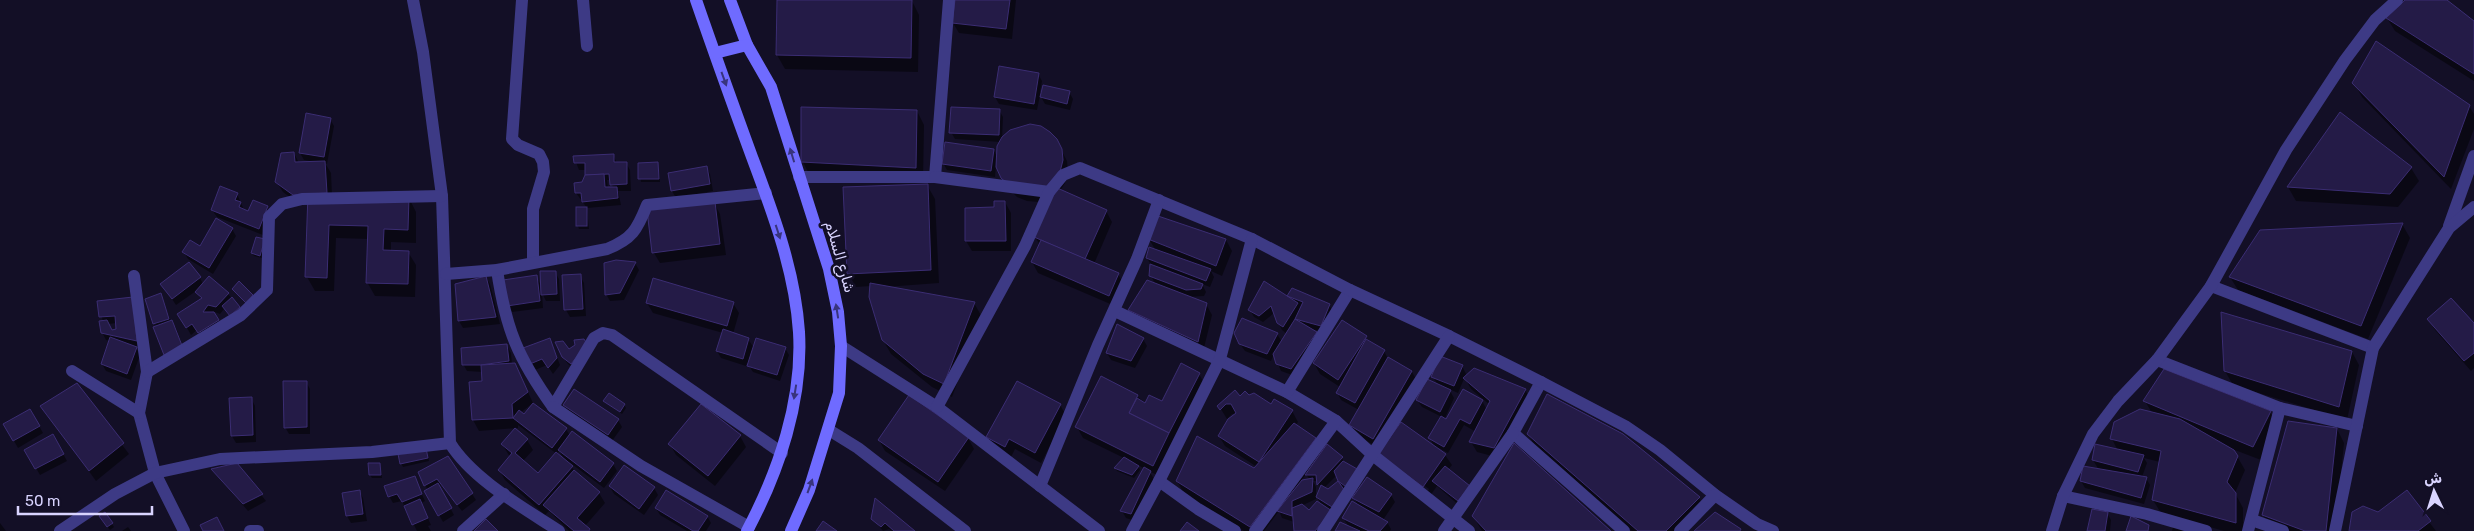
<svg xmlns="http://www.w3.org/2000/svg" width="2474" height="531" font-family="Rubik,Cairo,sans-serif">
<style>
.shadow{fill:#0007;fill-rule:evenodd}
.building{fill:#241b47;stroke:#3b2d73}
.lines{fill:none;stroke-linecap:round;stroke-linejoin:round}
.street{stroke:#3d3a85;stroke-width:12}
.secondary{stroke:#6f6bff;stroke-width:12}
.oneway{fill:#38347d}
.labels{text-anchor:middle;stroke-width:5;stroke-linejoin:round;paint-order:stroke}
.street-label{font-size:15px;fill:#d9d4ff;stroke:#130f26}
</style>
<rect width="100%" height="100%" fill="#130f26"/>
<g class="shadow">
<path d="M778 0 912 1 919 15 918 72 785 69 777 55Z"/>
<path d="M956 0H1016L1012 39 959 33 953 23Z"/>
<path d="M2407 0H2445L2474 23V81L2395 31 2387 18Z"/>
<path d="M1038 74 1042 81 1040 92H1069L1073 99 1070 110 1045 104 1040 95 1037 110 999 104 995 97Z"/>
<path d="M2354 83 2469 106 2474 114V129L2451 189 2362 97Z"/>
<path d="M999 110 1003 117 1002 139 1056 140 1067 161 1068 172 1065 183 1060 191 1106 211 1112 222 1094 264 1118 274 1124 285 1115 306 1038 273 1032 262 1040 245 1035 237 1039 202 1027 201 1017 197 1009 189 996 165 995 177 947 170 943 163 994 151 998 158 1001 142 955 139 951 132Z"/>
<path d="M917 111 924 125 923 182 810 176 803 162Z"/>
<path d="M2340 114 2411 168 2419 181 2398 207 2296 201 2288 187Z"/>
<path d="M330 119 334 126 327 164 325 163 331 173 332 196 409 198 416 212V243L391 242V251L408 252 416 265 415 297 375 296 367 282 369 239 336 238 334 291H315L307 277 309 204 300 205 283 192 276 181 294 153 299 163 315 162 304 160 300 153Z"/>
<path d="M613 155 617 163H626L630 170 631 191H618L621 205 587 208 589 229H579L578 226 587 208 576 193 575 184H583L586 170H579L574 157ZM607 180H611L613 188H608Z"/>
<path d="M658 163 660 182H641L639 164Z"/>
<path d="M706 167 710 174 713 191 676 198 672 191 669 174Z"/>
<path d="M927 185 935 199 939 283 885 287 974 303 982 317 952 397 932 387 891 354 883 340 871 286 856 287 848 273Z"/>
<path d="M237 194 244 210 249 213 267 207 271 214 263 235 217 217 212 210Z"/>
<path d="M1005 202 1011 213V251H972L966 241 995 208Z"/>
<path d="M714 203 720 214 726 255 660 263 654 253Z"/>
<path d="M2402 224 2410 238 2368 339 2238 290 2230 277Z"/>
<path d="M232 229 236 236 213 274 188 259 184 252 200 247Z"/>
<path d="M1149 239 1226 240 1232 251 1222 276 1211 271 1214 277 1210 287 1202 284 1206 292 1204 296 1187 297 1206 304 1212 315 1203 352 1136 320 1130 310 1156 285 1151 276V265L1147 258 1156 251Z"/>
<path d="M266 244 262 258 254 256 252 253Z"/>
<path d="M635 263 639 270 624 300 610 301 606 294Z"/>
<path d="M555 272 559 279 560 301H546L542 293 543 308 512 312 508 305 536 277 542 287Z"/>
<path d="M580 276 584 283 586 316 570 317 566 310 564 277Z"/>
<path d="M486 277 490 284 500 324 463 328 459 321Z"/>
<path d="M200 278 203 284 228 294 241 310 232 318 224 309 220 314 212 311 222 327 203 339 197 330 191 335 179 314 202 300 196 291 176 305 162 284Z"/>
<path d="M1292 289 1329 305 1333 312 1325 332 1311 329 1316 333 1295 376 1281 371 1274 354 1271 361 1245 351 1240 344 1277 334 1282 342 1287 334 1282 330 1274 313 1263 322 1254 317 1250 310 1288 297Z"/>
<path d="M160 295 171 322 176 328 186 355 155 324Z"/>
<path d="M132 299 140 347 135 346 140 355 131 380 106 371 102 364 110 341 106 340 102 332 103 322 99 302ZM117 323V330L112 331 108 324Z"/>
<path d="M647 303H733L739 313 733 334 748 339 754 348H785L789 355 780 381 753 372 747 363 746 366 721 358 717 351 723 333 653 313Z"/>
<path d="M2429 319 2474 325V368L2471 371 2435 330Z"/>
<path d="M1342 322 1384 351 1388 359 1412 372 1418 383 1379 448 1356 435 1350 425 1359 410 1341 400 1337 392 1340 387 1320 374 1314 363Z"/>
<path d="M1118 326 1143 339 1147 346 1135 368 1111 360 1107 353Z"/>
<path d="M507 346 511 353 512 365 520 375 533 403 520 413 566 429 570 436 613 464 617 471 604 488 569 462 576 474 599 493 605 503 585 526 590 531H569L549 511 545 515 505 480 499 470 510 457 502 444 527 440 533 450 523 461 538 475 557 454 518 425V428L479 431 473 420 470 383 484 382 483 372 467 371 463 364ZM559 451 565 460 557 454Z"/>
<path d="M553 347 560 365 553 374 547 365 535 370 525 349Z"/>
<path d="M569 351 575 370 568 364 563 357Z"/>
<path d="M2352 352 2359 365 2347 420 2233 385 2225 371Z"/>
<path d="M1441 358 1462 366 1466 374 1458 393 1449 389 1454 398 1444 420 1446 421 1464 391 1482 401 1487 410 1490 405 1471 389 1465 378 1474 370 1525 390 1531 400 1500 458 1477 452 1471 442 1476 432 1464 425 1448 453 1439 448 1438 449 1445 455 1452 465 1448 470 1470 487 1474 494 1462 508 1437 486 1430 496 1385 465 1379 454 1401 424 1435 448 1430 438 1442 417 1422 407 1417 400 1428 381 1438 385 1433 377ZM1386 459 1429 489 1428 491 1386 462Z"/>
<path d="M1199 374 1205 385 1159 476 1149 471 1154 479 1135 521 1126 518 1122 511 1145 469 1138 465 1140 470 1134 478 1117 471 1115 468 1124 458 1083 438 1077 427 1137 396 1146 404 1162 402Z"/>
<path d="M306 382 310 389V434H289L285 427Z"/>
<path d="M76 384 129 454 96 481 42 406Z"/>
<path d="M1248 396 1292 411 1298 422 1295 426 1315 439 1322 453 1342 458 1345 464 1353 495 1341 487 1336 513 1329 509 1335 519 1325 531H1295L1294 522 1282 518 1279 511 1264 531H1244L1185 495 1177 481 1254 470 1257 467 1225 446 1219 436 1237 414H1232L1227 419 1219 406ZM1306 474 1310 480 1301 481ZM1337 475 1340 482 1329 491 1324 488ZM1313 481H1318L1321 490 1317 497 1322 506 1309 511 1301 506 1316 499V487Z"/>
<path d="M251 398 255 406 256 442 236 443 232 436Z"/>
<path d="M605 401 624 405 626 408 622 414Z"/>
<path d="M2145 401 2270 412 2278 426 2261 460 2227 447 2237 456 2245 470 2235 493 2243 508V531H2224L2161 513 2153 500 2160 462 2144 458 2147 463 2142 477 2146 478 2150 485 2144 504 2085 488 2081 481 2099 470 2093 460 2118 451 2112 439 2152 413Z"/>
<path d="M564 405 618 420 622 427 612 441 569 412Z"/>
<path d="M1060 405 1066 415 1041 463 1015 449 1011 457 994 448 988 437Z"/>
<path d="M30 410 43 433 18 448 5 425Z"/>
<path d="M2337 429 2344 443 2335 531H2278L2271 528 2263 515Z"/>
<path d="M1528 434 1622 435 1699 498 1707 512 1687 531H1632L1536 448Z"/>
<path d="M53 436 67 461 40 475 26 450Z"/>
<path d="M740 436 746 447 715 486 676 455 670 444Z"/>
<path d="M968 438 974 449 945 491 885 451 879 440Z"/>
<path d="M426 449 429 461 403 467 401 463Z"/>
<path d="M447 457 476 500 462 511 441 485 439 487 454 515 443 522 426 491 428 490 425 485Z"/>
<path d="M380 464 382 478H372L370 475Z"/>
<path d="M237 465 266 501 248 511 213 470Z"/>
<path d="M414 478 425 501 421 503 431 525 428 526 431 531H417L402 501 393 503 389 496Z"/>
<path d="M610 487 654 488 658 495 644 515 614 494Z"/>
<path d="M359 491 363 498 367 521 351 523 347 516 344 494Z"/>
<path d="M2406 492 2436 531H2350L2379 513Z"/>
<path d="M1391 495 1395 502 1383 520 1387 522 1391 529 1390 531H1336L1349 527 1343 518 1359 507 1354 498Z"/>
<path d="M656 508 707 516 711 523 706 531H687L660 515Z"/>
<path d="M2107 513 2111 520 2110 531H2088Z"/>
<path d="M105 514 114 527 110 530 102 520Z"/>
<path d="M1473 516 1610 531H1482Z"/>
<path d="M873 519 913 531H892L889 529 883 531Z"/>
<path d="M0 523 6 531H0Z"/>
<path d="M128 527 131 531H122Z"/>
<path d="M2173 527 2182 530 2183 531H2172Z"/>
</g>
<g class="building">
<path d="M777 0H912L911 58 776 55Z"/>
<path d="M955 0H1010L1006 29 952 23Z"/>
<path d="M2405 0H2447L2474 21V74L2386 18Z"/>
<path d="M2376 41 2470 105 2444 177 2352 83Z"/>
<path d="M999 66 1039 73 1034 104 994 97Z"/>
<path d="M1043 85 1070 91 1067 104 1040 97Z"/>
<path d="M801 107 917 110 916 168 801 162Z"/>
<path d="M951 107 1000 109 999 135 949 133Z"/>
<path d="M2340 112 2412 167 2390 194 2287 187Z"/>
<path d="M306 113 331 118 324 157 299 153Z"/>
<path d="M1030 124 1041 126 1050 132 1057 139 1062 149 1063 160 1060 172 1044 189 1010 186 1001 178 996 167 997 146 1002 137 1010 130Z"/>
<path d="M945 142 994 149 991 171 942 164Z"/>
<path d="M294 152 295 162 325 161 327 193 293 195 275 182 281 153Z"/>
<path d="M614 154V162H627V184L610 185 609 174 585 175V163H574L573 156Z"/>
<path d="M658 162 659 179H638V163Z"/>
<path d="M707 166 710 184 671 191 668 173Z"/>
<path d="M604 174 605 187H617L618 198 582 202 581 193H575L574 183 582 182 585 175Z"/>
<path d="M928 184 931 270 847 274 843 187Z"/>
<path d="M220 186 238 193 235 200 241 202 239 207 248 211 253 200 268 206 259 229 211 210Z"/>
<path d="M1055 187 1107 210 1085 259 1034 237Z"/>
<path d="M308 194 409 197 408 230 384 229 383 250 409 251 408 284 366 283 368 226 329 225 327 278 305 277Z"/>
<path d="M994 201H1005L1006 241H965V208L994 207Z"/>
<path d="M715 202 720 244 652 253 647 210Z"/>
<rect x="576" y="207" width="11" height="19"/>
<path d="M1158 216 1226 239 1216 266 1148 239Z"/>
<path d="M216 218 233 228 209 268 182 252 190 240 200 246Z"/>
<path d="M2403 223 2361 326 2229 277 2260 230Z"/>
<path d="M256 237 265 239 260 256 251 253Z"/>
<path d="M1041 240 1119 273 1109 296 1031 262Z"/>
<path d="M1149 247 1211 269 1206 281 1146 258Z"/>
<path d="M616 260 636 262 620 293 605 295 604 263Z"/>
<path d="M189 262 201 277 172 299 160 284Z"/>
<path d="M1150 264 1203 284 1201 289 1186 290 1149 276Z"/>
<path d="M540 271H556L557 294 541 295Z"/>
<path d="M581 274 583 309 564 310 562 275Z"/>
<path d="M537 275 540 301 507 306 503 280Z"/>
<path d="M209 276 229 293 216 307 208 305 203 312H214L219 320 198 333 192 324 186 328 177 314 202 298 195 292Z"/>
<path d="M486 276 496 317 458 321 455 284Z"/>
<path d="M653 278 734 302 727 326 646 303Z"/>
<path d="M1147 280 1207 303 1198 342 1128 310Z"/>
<path d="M239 281 253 295 246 303 232 289Z"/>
<path d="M1264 281 1298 303 1283 327 1277 323 1271 306 1259 316 1248 310Z"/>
<path d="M870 283 975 302 944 384 923 374 882 340 869 297Z"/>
<path d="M1292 288 1330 304 1321 326 1295 319 1303 302 1287 296Z"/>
<path d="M161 293 169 319 153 324 145 299Z"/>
<path d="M133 297 137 341 101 333 99 321 107 320 112 330 116 329 115 316 99 317 97 301Z"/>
<path d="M232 297 240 307 230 316 222 306Z"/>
<path d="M2451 298 2474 323V353L2464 361 2427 319Z"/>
<path d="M2221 312 2352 351 2339 407 2224 371Z"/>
<path d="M1242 318 1278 333 1267 354 1239 344 1234 333Z"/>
<path d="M1295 319 1317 332 1291 369 1276 364 1273 354Z"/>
<path d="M172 320 183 348 164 355 153 327Z"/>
<path d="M1342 320 1367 336 1338 380 1313 363Z"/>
<path d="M1117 324 1144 338 1131 361 1106 353Z"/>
<path d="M723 329 749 338 743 359 716 351Z"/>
<path d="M110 337 137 347 127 374 101 364Z"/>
<path d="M550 338 557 358 548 368 542 359 530 364 523 348Z"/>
<path d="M756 338 786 347 777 375 747 366Z"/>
<path d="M584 339 587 344 571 364 562 357 555 342 563 341 569 349 575 345 574 340Z"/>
<path d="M1366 339 1385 350 1355 403 1336 393Z"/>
<path d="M507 344 509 361 481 365H462L461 348Z"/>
<path d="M1440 356 1463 365 1454 386 1431 377Z"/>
<path d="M1388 357 1412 371 1373 439 1349 425Z"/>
<path d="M515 363 528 392 512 404 513 418 472 420 469 382 482 381 481 365Z"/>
<path d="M1181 363 1200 373 1169 433 1129 413 1137 398 1145 403 1149 395 1162 401Z"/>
<path d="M1474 368 1526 389 1494 448 1469 442 1490 401 1463 378Z"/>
<path d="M2164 369 2271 411 2253 447 2143 401Z"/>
<path d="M1101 376 1138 395 1129 413 1169 433 1153 466 1075 427Z"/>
<path d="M1427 379 1451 390 1440 412 1416 400Z"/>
<path d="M283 381H307V427L284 428Z"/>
<path d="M1017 381 1061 404 1035 453 1009 439 1005 447 986 437Z"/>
<path d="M77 383 124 443 89 471 40 406Z"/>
<path d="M574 389 619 419 608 435 563 405Z"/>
<path d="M1463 389 1483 400 1470 424 1460 419 1444 447 1428 438 1441 416 1446 419Z"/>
<path d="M1235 390 1240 396 1245 391 1249 395 1254 393 1271 404 1274 399 1293 410 1259 462 1218 436 1228 419 1236 413 1231 404H1226L1220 410 1217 406Z"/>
<path d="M609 393 625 404 620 412 603 401Z"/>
<path d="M1547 394 1623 434 1700 497 1666 531H1638L1527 434Z"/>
<path d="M909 395 969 437 938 482 878 440Z"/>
<path d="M252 397 253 435 231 436 229 398Z"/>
<path d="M533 403 567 428 552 448 513 418 519 410 524 414Z"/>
<path d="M701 404 741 435 708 476 668 444Z"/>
<path d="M30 409 40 426 13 441 3 424Z"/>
<path d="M2140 409 2180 419 2234 450 2238 456 2227 482 2236 493V523L2152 500 2161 451 2110 439 2114 422Z"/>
<path d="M2288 421 2337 428 2326 531H2305L2262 515Z"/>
<path d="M1401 422 1446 454 1423 487 1378 454Z"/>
<path d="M1294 423 1316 438 1250 527 1176 481 1197 436 1254 468Z"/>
<path d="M515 428 528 439 515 453 538 473 556 452 573 466 539 505 498 470 512 453 501 444Z"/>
<path d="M572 431 614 463 600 482 558 450Z"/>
<path d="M53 434 64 454 35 469 24 450Z"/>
<path d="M1514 443 1611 531H1486L1472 516Z"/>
<path d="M1327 444 1343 457 1317 485 1316 475H1305Z"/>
<path d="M2095 444 2144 455 2138 472 2092 460Z"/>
<path d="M426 448 428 458 400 464 398 454Z"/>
<path d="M448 456 473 493 457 505 437 479 424 486 418 472Z"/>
<path d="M1124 457 1139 466 1132 475 1114 468Z"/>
<path d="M1343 461 1359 470 1349 489 1338 481 1334 471Z"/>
<path d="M237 463 263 494 243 504 211 469Z"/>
<path d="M368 463H380L381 475H369Z"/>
<path d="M624 465 655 487 639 509 609 486Z"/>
<path d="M1445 466 1470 486 1458 501 1432 481Z"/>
<path d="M2083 466 2147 477 2141 498 2080 481Z"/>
<path d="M1144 467 1151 471 1131 514 1120 511Z"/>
<path d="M574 470 600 492 577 518 590 529 589 531H574L543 505Z"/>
<path d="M415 476 422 494 402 502 397 494 388 497 384 486Z"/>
<path d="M1367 477 1392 494 1379 512 1352 498Z"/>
<path d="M1313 478 1312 492 1292 501V516L1277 511 1302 480Z"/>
<path d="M1338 481 1345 491 1332 507 1316 497 1321 485 1328 489Z"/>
<path d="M438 483 452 508 438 516 424 491Z"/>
<path d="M360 490 363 514 346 516 342 493Z"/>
<path d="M666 490 708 516 698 531H693L655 508Z"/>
<path d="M2407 490 2431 521 2418 531H2349L2352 512 2363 506 2378 512Z"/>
<path d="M875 498 915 531H894L885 523 881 527 871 519Z"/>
<path d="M420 499 428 518 412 525 404 506Z"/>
<path d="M1317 501 1332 511 1315 531H1294L1292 508 1302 504 1309 510Z"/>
<path d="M1352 501 1388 522 1380 531H1369L1342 518Z"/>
<path d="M2092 509 2108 512 2105 531H2087Z"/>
<path d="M105 512 113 523 107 527 99 516Z"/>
<path d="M1715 512 1741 529 1740 531H1694Z"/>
<path d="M2131 516 2149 525 2148 531H2126Z"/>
<path d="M217 517 224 531H203L200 525Z"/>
<path d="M486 519 498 531H474Z"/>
<path d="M823 521 837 531H816Z"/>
<path d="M1187 522 1199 531H1180Z"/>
<path d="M1340 522 1360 531H1335Z"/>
</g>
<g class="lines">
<g class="street">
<path d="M413 0 423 52 442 196 450 443C472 479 524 508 559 531"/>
<path d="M522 0 512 139 518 145 539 154 543 162 544 172 533 209V262"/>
<path d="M583 0 587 46"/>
<path d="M799 177H935L949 0"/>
<path d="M935 177 1049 192"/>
<path d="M2449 226 2474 156"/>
<path d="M497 270C506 330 518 358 553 407L594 338 603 333 612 335 782 453"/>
<path d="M446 274 497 270 607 249C632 239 637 230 647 205L766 193"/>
<path d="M134 276 147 372 139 413 155 473 184 531"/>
<path d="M2211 286 2373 348"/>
<path d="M1115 311 1287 392 1336 421 1374 456 1469 531"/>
<path d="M841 346 937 407 1099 531"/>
<path d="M2157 360 2280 408 2357 426"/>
<path d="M72 371 139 413"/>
<path d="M147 372 241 315 267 290 269 217 282 204 302 199 442 196"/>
<path d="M1541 382 1513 433 1624 531"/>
<path d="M1287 392 1350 290"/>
<path d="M553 407 641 466 749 527"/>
<path d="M937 407 1025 246 1049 192 1063 175 1080 168 1252 239 1350 290 1449 336 1541 382 1625 426 1660 450 1715 495 1757 524 1773 531"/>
<path d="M829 430 858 448 965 531"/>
<path d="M1159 481 1198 509 1235 531"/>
<path d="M1040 486 1098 345 1137 259 1159 200"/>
<path d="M2063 496 2147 514 2206 531"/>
<path d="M2252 520 2283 531"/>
<path d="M60 531 115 494 155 473 220 459 372 452 450 443"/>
<path d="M250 531H258"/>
<path d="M463 531 504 494"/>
<path d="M1132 531 1159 481 1220 359 1252 239"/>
<path d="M1255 531 1336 421"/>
<path d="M1323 531 1449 336"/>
<path d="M1444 531 1513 433"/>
<path d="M1680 531 1715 495"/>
<path d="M2052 531 2063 496 2093 434 2118 401 2157 360 2211 286 2286 150 2345 60 2375 20 2397 0"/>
<path d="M2248 531 2280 408"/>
<path d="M2335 531 2373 348 2449 228 2474 207"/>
</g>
<g class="secondary">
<path d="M696 0C714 52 733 105 752 157 773 213 795 271 799 332 803 400 779 471 747 531"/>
<path d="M730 0 747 45 771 87 829 269 838 312 841 346 839 393 809 490 791 531"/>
<path d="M715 53 747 45"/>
</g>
</g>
<defs><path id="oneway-solid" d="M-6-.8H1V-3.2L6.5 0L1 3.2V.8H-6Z" transform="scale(1.25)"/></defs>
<g class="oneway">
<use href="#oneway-solid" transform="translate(724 79) rotate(70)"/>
<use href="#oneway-solid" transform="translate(792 155) rotate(-107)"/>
<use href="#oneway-solid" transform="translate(778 232) rotate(72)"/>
<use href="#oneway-solid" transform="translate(837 311) rotate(-99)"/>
<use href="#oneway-solid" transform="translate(795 392) rotate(99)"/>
<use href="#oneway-solid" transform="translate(810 486) rotate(-70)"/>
</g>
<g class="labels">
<g class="street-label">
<text transform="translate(840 257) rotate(74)" y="5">شارع السلام</text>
</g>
</g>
<g transform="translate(2434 491) rotate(356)" stroke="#130f26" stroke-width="4" paint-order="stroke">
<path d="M0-4L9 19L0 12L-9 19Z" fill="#d9d4ff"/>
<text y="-8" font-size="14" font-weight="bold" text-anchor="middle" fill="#d9d4ff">ش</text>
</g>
<path d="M18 506v8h134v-8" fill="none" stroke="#d9d4ff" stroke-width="2.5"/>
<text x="25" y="506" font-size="15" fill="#d9d4ff" stroke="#130f26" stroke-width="4" paint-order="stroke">50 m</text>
</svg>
